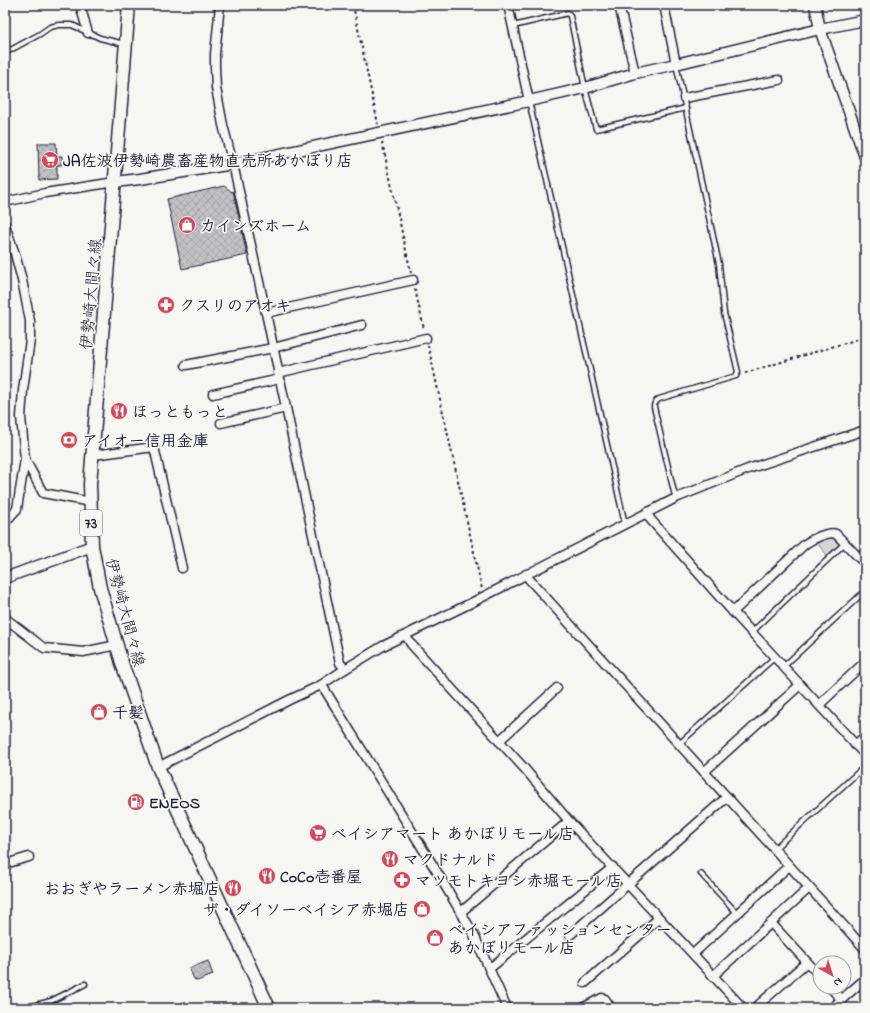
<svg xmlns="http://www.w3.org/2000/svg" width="870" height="1013" font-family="'Indie Flower','Klee One',sans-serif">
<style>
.green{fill:#d7d7d7;stroke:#7c7c89}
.building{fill:url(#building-cross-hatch);stroke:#22223b}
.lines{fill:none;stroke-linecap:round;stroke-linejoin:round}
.service-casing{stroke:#22223b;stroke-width:7}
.minor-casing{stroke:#22223b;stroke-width:11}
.tertiary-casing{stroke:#22223b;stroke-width:13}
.primary-casing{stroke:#22223b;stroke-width:15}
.path{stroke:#22223b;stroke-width:2;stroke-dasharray:3 3;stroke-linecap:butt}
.service{stroke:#f6f6f2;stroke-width:4}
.minor{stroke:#f6f6f2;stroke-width:8}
.tertiary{stroke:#f6f6f2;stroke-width:10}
.primary{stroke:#f6f6f2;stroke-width:12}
.labels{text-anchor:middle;stroke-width:3.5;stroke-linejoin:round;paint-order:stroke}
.shield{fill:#f6f6f2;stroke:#626272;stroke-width:1}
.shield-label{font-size:15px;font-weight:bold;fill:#22223b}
.poi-label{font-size:16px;font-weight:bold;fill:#22223b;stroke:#f6f6f2;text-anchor:start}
.street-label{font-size:16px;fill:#22223b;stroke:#f6f6f2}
</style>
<defs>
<pattern id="building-cross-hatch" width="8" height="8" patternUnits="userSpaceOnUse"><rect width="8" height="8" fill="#c2c2c4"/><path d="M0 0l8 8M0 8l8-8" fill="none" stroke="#a6a6a9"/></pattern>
</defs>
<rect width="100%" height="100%" fill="#f6f6f2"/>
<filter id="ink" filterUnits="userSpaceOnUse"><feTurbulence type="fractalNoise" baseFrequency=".025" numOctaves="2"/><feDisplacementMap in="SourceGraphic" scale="8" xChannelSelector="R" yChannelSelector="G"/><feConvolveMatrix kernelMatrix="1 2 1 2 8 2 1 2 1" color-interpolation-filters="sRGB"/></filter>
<g filter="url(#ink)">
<path class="green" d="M833 535 840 544 827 555 816 542Z"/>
<g class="building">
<path d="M38 143H56L57 156H62V165H57V179L39 180Z"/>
<path d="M224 186 232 192 233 191 247 255 182 269 167 199Z"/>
<path d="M208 961 213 975 197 981 194 979 189 968Z"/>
</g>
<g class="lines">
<g class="service-casing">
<g id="service">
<path d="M513 26 568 13 570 16 585 88 596 129 686 108"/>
<path d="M5 53 40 34 50 27 59 25H72L100 38 124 44"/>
<path d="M529 101 625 524"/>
<path d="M676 498 674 492 654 407C654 403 656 401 659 399L736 376 738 372 724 313 719 264 676 64"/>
<path d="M752 632 845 543"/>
<path d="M783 667 865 591"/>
<path d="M679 744 775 657"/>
<path d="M774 849 865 766"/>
<path d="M701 874 737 913"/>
<path d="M24 1008 51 1001 85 984"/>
</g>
</g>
<g class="minor-casing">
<g id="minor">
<path d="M80 5 88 33"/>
<path d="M220 5 215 54V67L216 88 223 125 233 164 266 313 340 663 345 669"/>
<path d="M508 5 529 101"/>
<path d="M619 5 635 73"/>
<path d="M664 5 676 64"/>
<path d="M684 98 779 80"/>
<path d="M5 202 45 193 115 182"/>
<path d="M5 225 15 254 22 280 30 321V340L23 390 21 417 25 459 17 509 5 522"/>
<path d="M266 313 413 280"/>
<path d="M186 365 273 348 362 325"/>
<path d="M278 373 426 338"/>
<path d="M213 394 280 379"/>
<path d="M221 423 286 408"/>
<path d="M93 455 154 447 182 568"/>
<path d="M25 459 43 493 91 502"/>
<path d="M648 512 649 517 651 520 733 612 865 755"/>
<path d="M526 574 529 579 865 949"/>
<path d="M733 612 805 544C812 539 829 531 836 534L865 564"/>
<path d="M5 618 44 648 83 652 117 645"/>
<path d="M406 636 411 644 524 768 569 821 743 1008"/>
<path d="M321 685 325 690 434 867 473 933 507 1008"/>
<path d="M819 705 865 662"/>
<path d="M499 741 557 688"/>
<path d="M855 745 865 736"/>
<path d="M158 767 289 700 321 685 345 669 383 646 471 603 676 498 748 469 865 430"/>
<path d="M704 772 800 685"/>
<path d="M5 864 29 857"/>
<path d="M461 912 569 821"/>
<path d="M771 923 820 976"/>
<path d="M570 935 727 797"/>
<path d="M693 954 789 866"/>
<path d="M489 969 613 867"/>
<path d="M713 976 809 888"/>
<path d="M585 983 659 918"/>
<path d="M830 987 842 1000"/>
<path d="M582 1008 602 998 605 999 611 1008"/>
<path d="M755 1008 807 962"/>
<path d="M832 1008 865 979"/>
</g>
</g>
<g class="tertiary-casing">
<g id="tertiary">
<path d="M815 5 820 29 865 157"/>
<path d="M115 182 140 179 233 164 529 101 585 88 635 73 676 64 820 29 865 20"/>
<path d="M5 578 92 546"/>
</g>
</g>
<g class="primary-casing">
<path id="primary" d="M129 5 90 484 92 546 100 588 122 663 158 767 269 1008"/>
</g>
<g class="path">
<path d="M353 5 378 124"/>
<path d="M382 142 411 273"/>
<path d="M415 289 424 329"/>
<path d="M428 345 482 589"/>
<path d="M745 373 865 337"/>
</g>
<use href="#service" class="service"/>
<use href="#minor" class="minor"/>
<use href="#tertiary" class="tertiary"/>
<use href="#primary" class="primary"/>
</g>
</g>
<defs>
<g id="supermarket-disc" transform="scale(0.9)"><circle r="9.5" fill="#d1495b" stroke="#f6f6f2"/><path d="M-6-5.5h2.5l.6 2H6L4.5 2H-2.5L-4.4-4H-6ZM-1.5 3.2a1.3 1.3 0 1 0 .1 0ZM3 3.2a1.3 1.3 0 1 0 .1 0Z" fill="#fff"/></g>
<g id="shop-disc" transform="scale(0.9)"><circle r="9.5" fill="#d1495b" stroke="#f6f6f2"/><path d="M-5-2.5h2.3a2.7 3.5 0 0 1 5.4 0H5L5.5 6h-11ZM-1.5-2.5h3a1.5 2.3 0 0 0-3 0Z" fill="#fff"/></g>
<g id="pharmacy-disc" transform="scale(0.9)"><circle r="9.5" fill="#d1495b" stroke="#f6f6f2"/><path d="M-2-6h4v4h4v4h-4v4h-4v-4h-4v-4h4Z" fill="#fff"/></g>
<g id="restaurant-disc" transform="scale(0.9)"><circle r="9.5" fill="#d1495b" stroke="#f6f6f2"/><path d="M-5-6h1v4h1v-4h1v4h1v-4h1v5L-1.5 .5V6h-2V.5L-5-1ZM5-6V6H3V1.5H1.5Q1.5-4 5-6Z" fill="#fff"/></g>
<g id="bank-disc" transform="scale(0.9)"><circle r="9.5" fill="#d1495b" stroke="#f6f6f2"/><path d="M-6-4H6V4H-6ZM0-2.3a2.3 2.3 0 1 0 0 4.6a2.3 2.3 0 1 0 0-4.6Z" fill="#fff"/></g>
<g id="fuel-disc" transform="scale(0.9)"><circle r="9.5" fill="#d1495b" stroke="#f6f6f2"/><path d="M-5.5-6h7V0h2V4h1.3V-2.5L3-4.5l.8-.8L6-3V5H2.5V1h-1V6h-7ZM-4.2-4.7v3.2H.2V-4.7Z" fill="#fff"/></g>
</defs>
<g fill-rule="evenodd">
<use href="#supermarket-disc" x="50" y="160"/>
<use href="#shop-disc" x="187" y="225"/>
<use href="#pharmacy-disc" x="166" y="305"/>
<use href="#restaurant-disc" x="119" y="411"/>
<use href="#bank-disc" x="69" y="440"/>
<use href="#shop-disc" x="99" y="712"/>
<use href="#fuel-disc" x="136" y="802"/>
<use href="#supermarket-disc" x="318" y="833"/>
<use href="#restaurant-disc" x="390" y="859"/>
<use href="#restaurant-disc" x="267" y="876"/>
<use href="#pharmacy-disc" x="402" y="880"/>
<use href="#restaurant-disc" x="233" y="888"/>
<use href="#shop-disc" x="422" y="909"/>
<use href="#shop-disc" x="435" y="938"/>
</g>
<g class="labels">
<rect class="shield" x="80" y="510" width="22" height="26" rx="3"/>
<g class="shield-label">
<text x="91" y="528">73</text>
</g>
<g class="poi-label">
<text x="63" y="166">JA佐波伊勢崎農畜産物直売所あかぼり店</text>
<text x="200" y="231">カインズホーム</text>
<text x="179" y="311">クスリのアオキ</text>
<text x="132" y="417">ほっともっと</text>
<text x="82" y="446">アイオー信用金庫</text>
<text x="112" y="718">千髪</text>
<text x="149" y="808">ENEOS</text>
<text x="331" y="839">ベイシアマート あかぼりモール店</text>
<text x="403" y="865">マクドナルド</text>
<text x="280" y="882">CoCo壱番屋</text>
<text x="415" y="886">マツモトキヨシ赤堀モール店</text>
<text x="220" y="894" text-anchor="end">おおぎやラーメン赤堀店</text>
<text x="409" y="915" text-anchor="end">ザ・ダイソーベイシア赤堀店</text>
<text x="448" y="935">ベイシアファッションセンター<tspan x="448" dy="18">あかぼりモール店</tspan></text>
</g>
<g class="street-label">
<text transform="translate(90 294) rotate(-85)" y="6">伊勢崎大間々線</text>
<text transform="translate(126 612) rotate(75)" y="6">伊勢崎大間々線</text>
</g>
</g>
<rect width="870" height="1013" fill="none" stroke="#f6f6f2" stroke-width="20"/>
<rect x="10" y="10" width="850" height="993" fill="none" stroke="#22223b" stroke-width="1.5" filter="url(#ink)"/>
<g transform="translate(832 975) rotate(141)"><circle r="19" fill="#f6f6f2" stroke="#a1a1a9"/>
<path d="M0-3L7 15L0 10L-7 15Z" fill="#d1495b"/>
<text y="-6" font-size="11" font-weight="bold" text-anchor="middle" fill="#22223b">N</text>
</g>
</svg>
